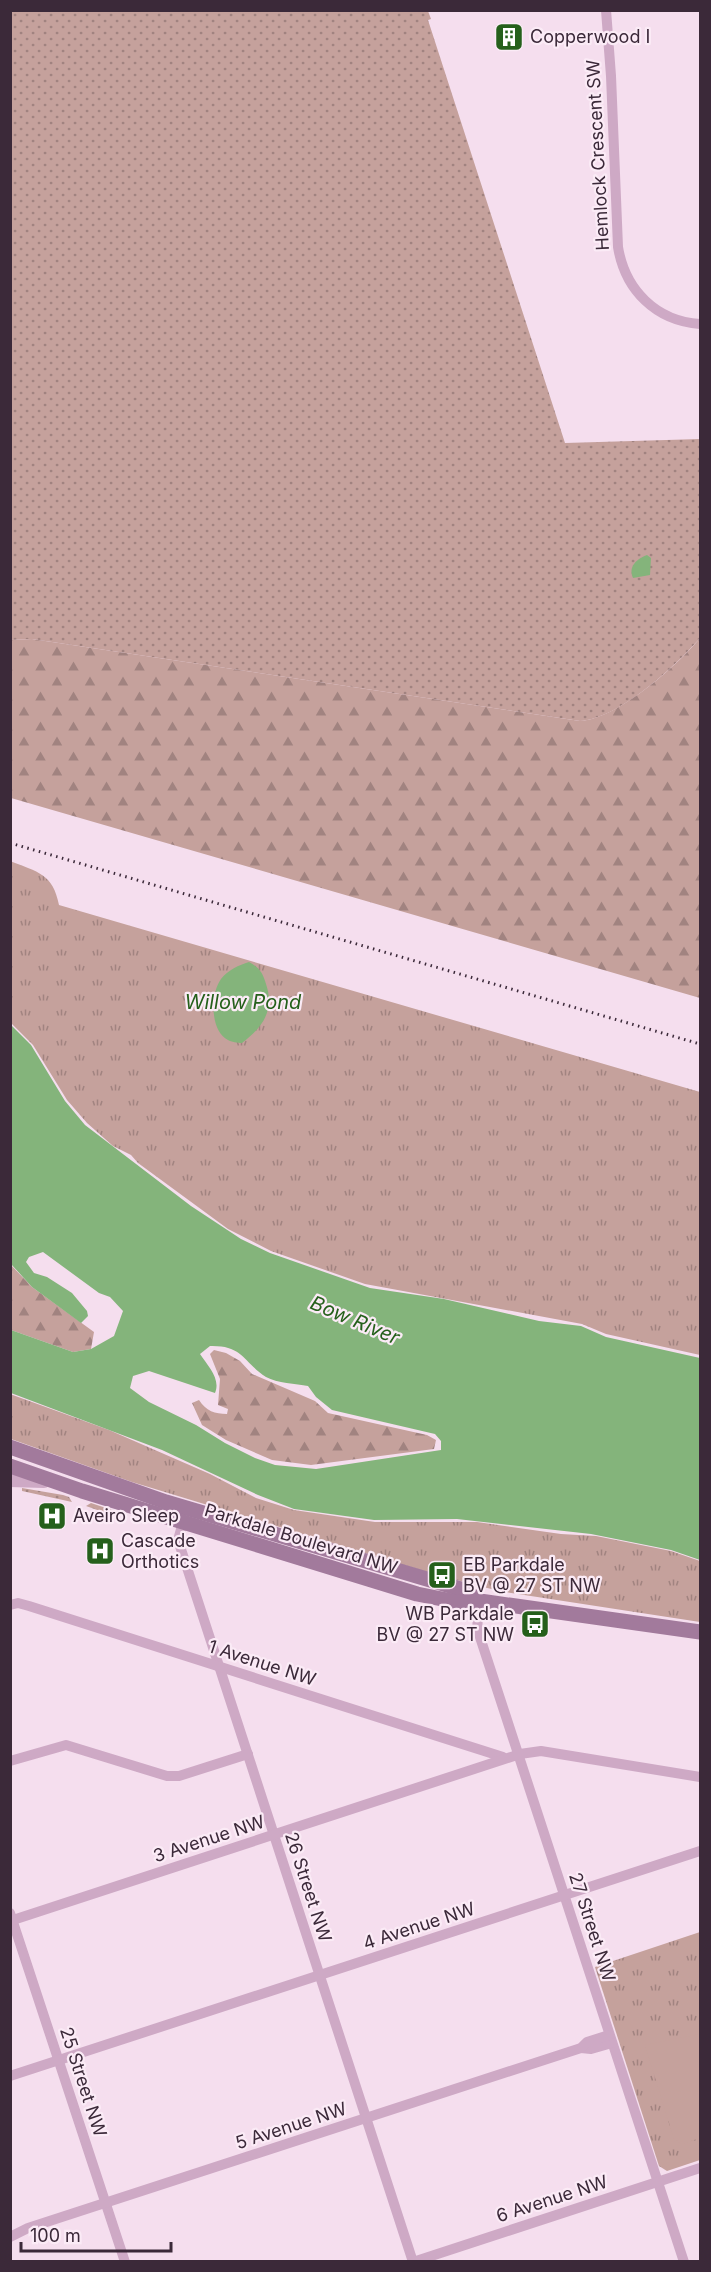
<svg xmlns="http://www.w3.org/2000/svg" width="711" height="2272" font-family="Inter,sans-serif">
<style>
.grass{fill:url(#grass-dots)}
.forest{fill:url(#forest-firs)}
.park{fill:url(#park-tufts)}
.garden{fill:#c5a19c}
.water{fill:#84b47b;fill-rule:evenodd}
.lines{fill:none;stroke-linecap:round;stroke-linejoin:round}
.minor{stroke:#cea9c5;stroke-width:10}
.tertiary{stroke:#cea9c5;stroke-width:14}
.secondary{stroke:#a27a9c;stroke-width:15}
.rail{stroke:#3b2939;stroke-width:3;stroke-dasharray:1.5 4.5;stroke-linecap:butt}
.labels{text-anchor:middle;stroke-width:4.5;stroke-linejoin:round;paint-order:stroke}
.poi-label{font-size:18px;fill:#3b2939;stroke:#fbebf6;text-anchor:start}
.street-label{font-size:18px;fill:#3b2939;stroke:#fbebf6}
.water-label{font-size:20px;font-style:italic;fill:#25601b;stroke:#fbebf6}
</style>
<defs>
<pattern id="grass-dots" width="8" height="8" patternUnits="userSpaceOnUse" patternTransform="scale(1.5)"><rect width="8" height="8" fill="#c5a19c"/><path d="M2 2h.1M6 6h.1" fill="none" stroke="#a18380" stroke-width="1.8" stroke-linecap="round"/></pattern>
<pattern id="forest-firs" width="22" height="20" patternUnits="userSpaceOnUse" patternTransform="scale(1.5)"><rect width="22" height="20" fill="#c5a19c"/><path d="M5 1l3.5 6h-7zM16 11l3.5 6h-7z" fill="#a18380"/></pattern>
<pattern id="park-tufts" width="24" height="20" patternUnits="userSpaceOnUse" patternTransform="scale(1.5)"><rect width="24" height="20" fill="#c5a19c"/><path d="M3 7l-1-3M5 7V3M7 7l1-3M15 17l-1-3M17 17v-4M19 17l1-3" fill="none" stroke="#a18380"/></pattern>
</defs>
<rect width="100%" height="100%" fill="#f5deee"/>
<g class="grass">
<path d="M10 11H428L431 19 428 20 565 443 700 439V638C676 666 618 719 580 721L32 639 11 640Z"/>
<path d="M22 1488 63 1495 69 1497 72 1502 22 1491Z"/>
<path d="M91 1503 118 1512 120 1518 86 1506Z"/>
</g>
<g class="forest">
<path d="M700 638V998L11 798V640L32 639 580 721C617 719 677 666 700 638Z"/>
<path d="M10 1264 32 1287 94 1332 91 1349 73 1352 11 1330Z"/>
<path d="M214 1350 226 1353 240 1361 252 1374 315 1401 328 1413 427 1435 436 1440 434 1449 311 1465 272 1460 226 1440 202 1425 192 1403 199 1400C206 1411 215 1414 227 1414L228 1409 218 1405 220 1379 210 1354Z"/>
</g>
<g class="park">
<path d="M10 861C38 872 53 874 59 905L700 1092V1355L606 1334 582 1324 365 1284 271 1251 228 1229 138 1163 131 1155 113 1146 87 1123 67 1100 33 1045 11 1023Z"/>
<path d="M10 1394 109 1430 210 1474 256 1498 294 1510 375 1522H477L561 1534 596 1536 671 1551 700 1561V1622L499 1591 437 1575 132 1482 11 1439Z"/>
<path d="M700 1932V2160L667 2171 659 2166 595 1967Z"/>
</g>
<path class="garden" d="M700 2034V2138L682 2144 674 2139 645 2045Z"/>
<g class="water">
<path d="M647 555 651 558 650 575 633 578C628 567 636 559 647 555Z"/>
<path d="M249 962C259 967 263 973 266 984 275 1010 263 1027 242 1043 238 1043 231 1042 228 1040 210 1031 210 994 221 979 228 970 239 965 249 962Z"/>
<path d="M11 1025 31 1045 65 1101 85 1125 191 1206 241 1239 270 1253 370 1288 444 1299 539 1321 581 1326 606 1337 700 1358V1560L671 1550 591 1534 457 1519 374 1520 294 1509 258 1495 162 1450 11 1393V1330L73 1352 91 1349 114 1336 123 1311 110 1297 99 1293 43 1252 29 1257 26 1262 34 1273 47 1277 72 1293 87 1311 88 1316 81 1323 32 1287 11 1264ZM210 1346C243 1345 243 1362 266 1377 277 1383 296 1384 308 1386L316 1397 332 1410 435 1434 441 1441V1450L316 1469 275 1465 255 1458 225 1443 196 1425 149 1402 130 1388 133 1376 149 1371 215 1393C221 1379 208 1366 200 1354Z"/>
</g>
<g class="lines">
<g class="minor">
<path d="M606 10 611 76 618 247C625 290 656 321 700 324"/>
<path d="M183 1522 178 1540 413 2262"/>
<path d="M480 1601 477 1628 684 2262"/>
<path d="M10 1605 18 1603 29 1606 503 1757"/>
<path d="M10 1761 66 1745 167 1776H179L248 1754"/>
<path d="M10 1913 125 2262"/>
<path d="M10 1921 520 1754 541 1751 700 1777"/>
<path d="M581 2048 591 2049 612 2043"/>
<path d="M10 2076 700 1851"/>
<path d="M10 2237 28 2228 581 2048 587 2042 609 2035"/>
<path d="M413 2262 700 2168"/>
</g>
<path class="tertiary" d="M10 1480 44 1481"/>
<g class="secondary">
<path d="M10 1447 166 1502 464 1590 480 1601"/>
<path d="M10 1466 82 1491 417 1594 462 1603 480 1601 700 1632"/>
</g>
<path class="rail" d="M10 843 700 1044"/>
</g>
<defs>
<g id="building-square" transform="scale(1.5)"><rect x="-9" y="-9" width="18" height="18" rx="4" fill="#25601b" stroke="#fbebf6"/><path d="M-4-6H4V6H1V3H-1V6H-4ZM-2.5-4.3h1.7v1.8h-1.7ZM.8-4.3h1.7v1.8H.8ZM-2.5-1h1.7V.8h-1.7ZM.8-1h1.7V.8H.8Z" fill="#fff"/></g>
<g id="hospital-square" transform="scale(1.5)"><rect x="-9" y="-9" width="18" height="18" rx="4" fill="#25601b" stroke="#fbebf6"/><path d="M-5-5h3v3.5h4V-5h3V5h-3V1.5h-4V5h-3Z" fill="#fff"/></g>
<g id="bus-square" transform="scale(1.5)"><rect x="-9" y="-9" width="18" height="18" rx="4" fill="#25601b" stroke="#fbebf6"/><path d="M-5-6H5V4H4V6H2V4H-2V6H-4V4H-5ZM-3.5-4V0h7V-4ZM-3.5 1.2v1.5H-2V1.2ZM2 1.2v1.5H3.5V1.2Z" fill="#fff"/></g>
</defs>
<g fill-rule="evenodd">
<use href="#building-square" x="509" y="37"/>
<use href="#hospital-square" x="52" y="1516"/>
<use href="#hospital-square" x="100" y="1551"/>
<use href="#bus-square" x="442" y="1575"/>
<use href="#bus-square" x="535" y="1624"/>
</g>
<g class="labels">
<g class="poi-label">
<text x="530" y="43">Copperwood I</text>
<text x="73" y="1522">Aveiro Sleep</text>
<text x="121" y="1547">Cascade<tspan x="121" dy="21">Orthotics</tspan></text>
<text x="463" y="1571">EB Parkdale<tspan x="463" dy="21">BV @ 27 ST NW</tspan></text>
<text x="514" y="1620" text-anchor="end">WB Parkdale<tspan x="514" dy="21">BV @ 27 ST NW</tspan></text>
</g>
<g class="street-label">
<text transform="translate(598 155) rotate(-93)" y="6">Hemlock Crescent SW</text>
<text transform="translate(301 1539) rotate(17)" y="6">Parkdale Boulevard NW</text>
<text transform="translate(262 1663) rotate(18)" y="6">1 Avenue NW</text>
<text transform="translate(209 1839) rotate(-18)" y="6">3 Avenue NW</text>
<text transform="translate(308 1887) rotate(72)" y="6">26 Street NW</text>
<text transform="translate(419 1926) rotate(-18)" y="6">4 Avenue NW</text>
<text transform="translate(592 1927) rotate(72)" y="6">27 Street NW</text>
<text transform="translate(83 2082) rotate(72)" y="6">25 Street NW</text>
<text transform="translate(291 2126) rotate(-18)" y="6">5 Avenue NW</text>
<text transform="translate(552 2199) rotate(-18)" y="6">6 Avenue NW</text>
</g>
<g class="water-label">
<text x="243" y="1009">Willow Pond</text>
<text transform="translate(355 1320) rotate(23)" y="7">Bow River</text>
</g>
</g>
<rect width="711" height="2272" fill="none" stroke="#3b2939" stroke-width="24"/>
<path d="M21 2242v9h150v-9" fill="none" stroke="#3b2939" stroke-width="3"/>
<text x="30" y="2242" font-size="18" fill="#3b2939" stroke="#fbebf6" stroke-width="4.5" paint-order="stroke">100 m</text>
</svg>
